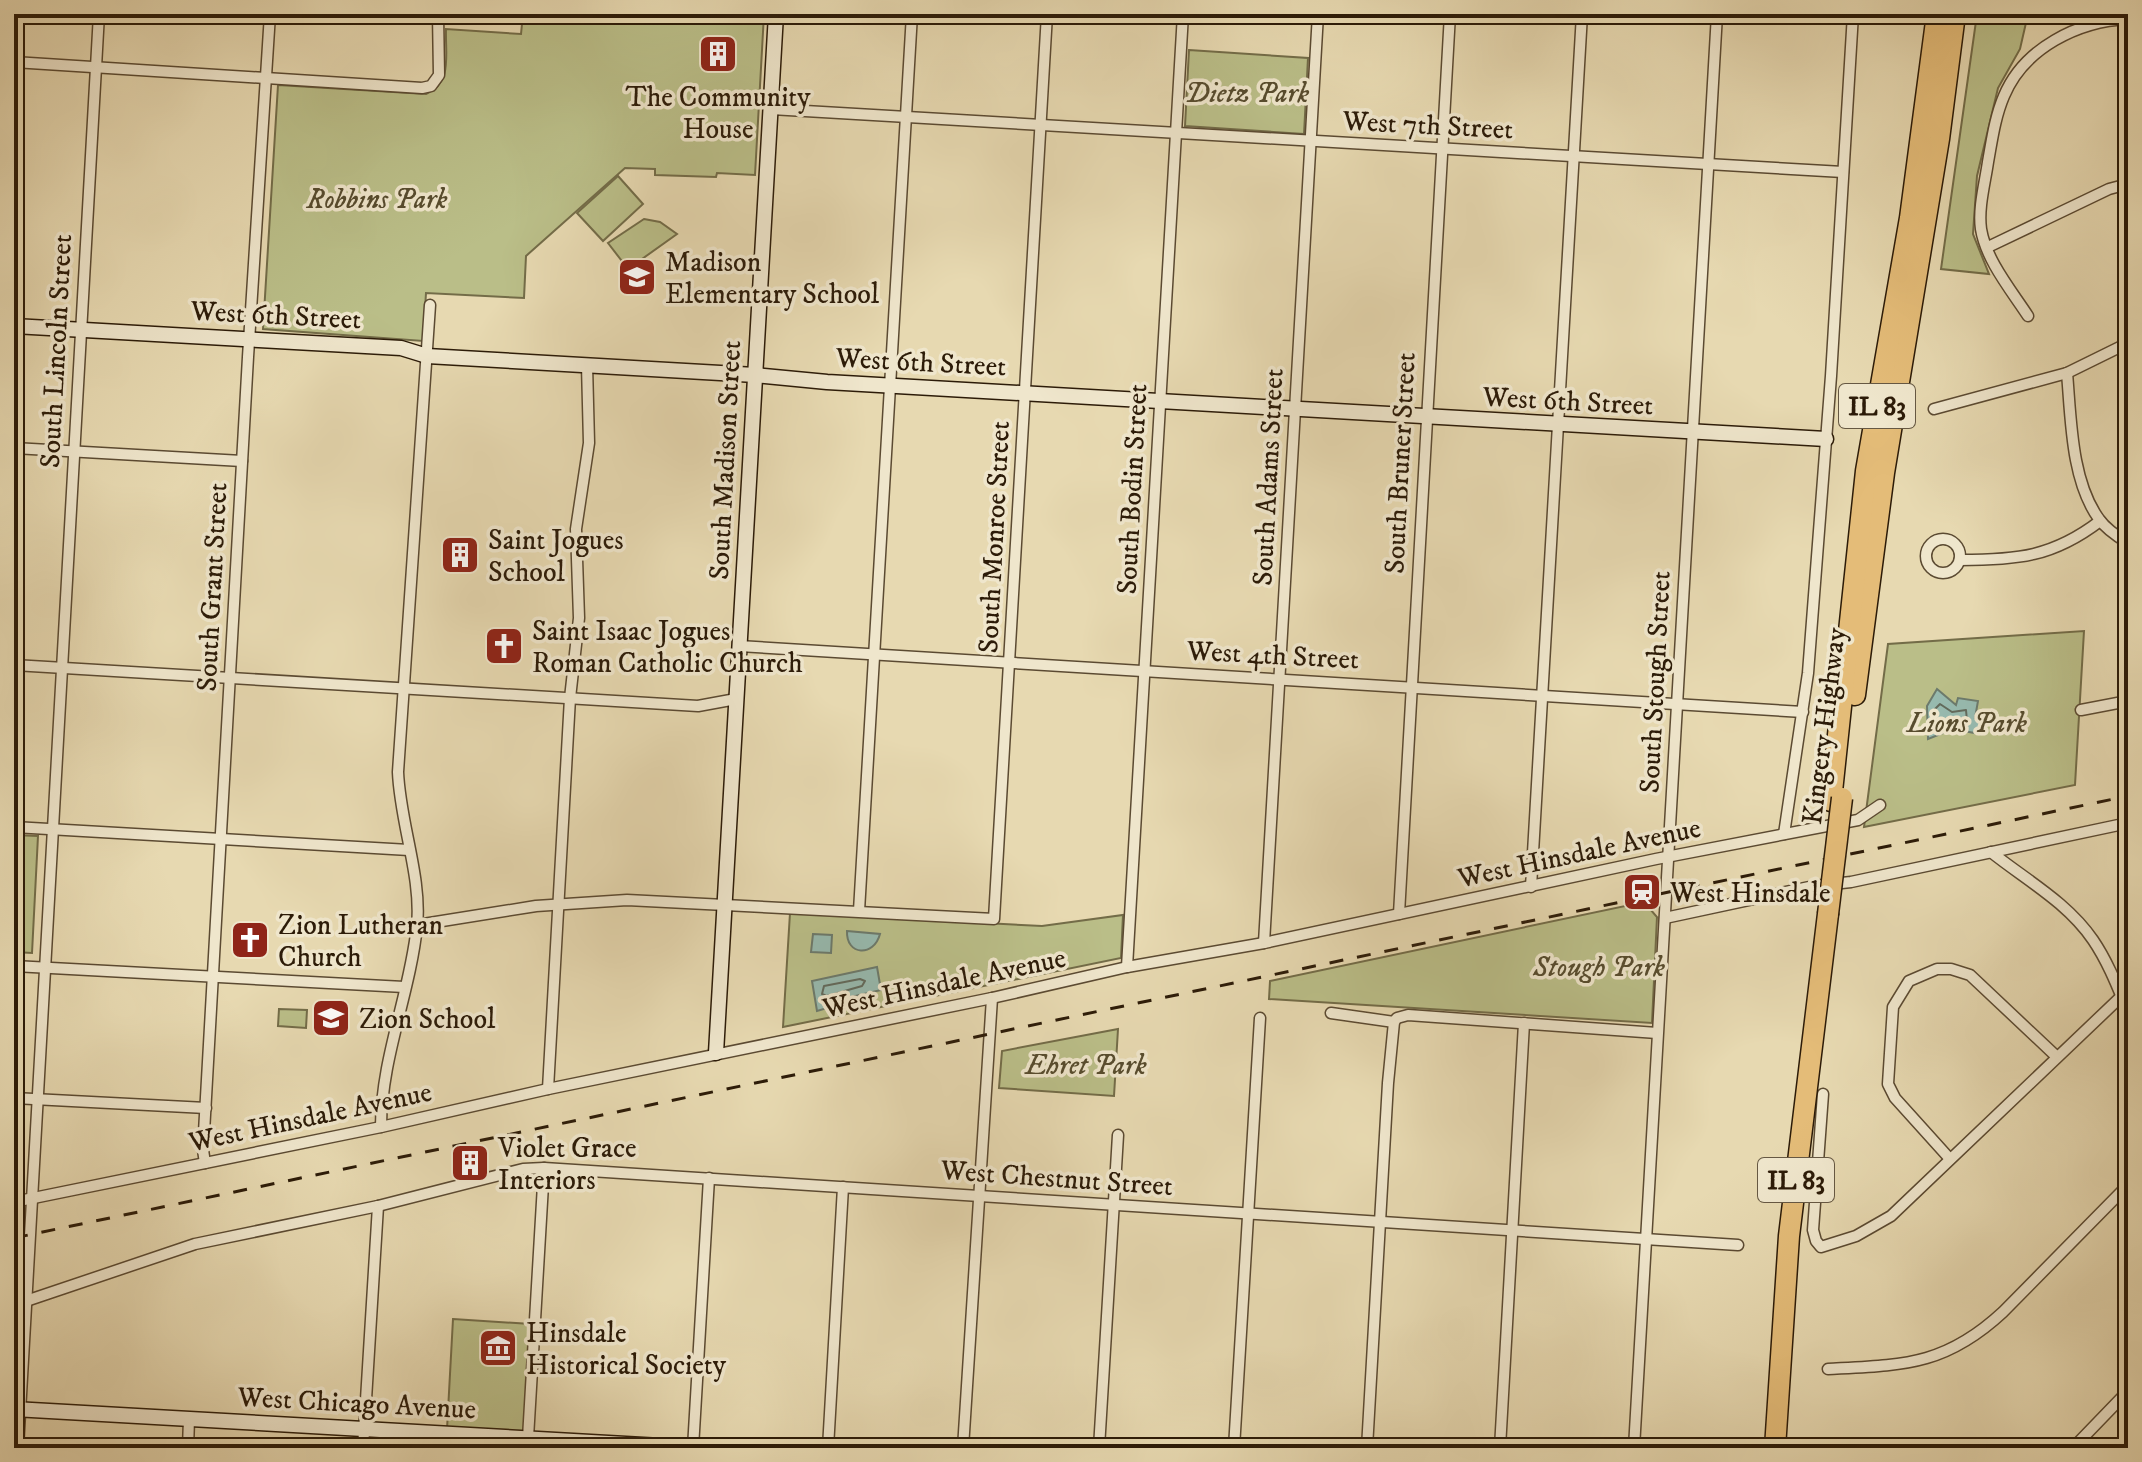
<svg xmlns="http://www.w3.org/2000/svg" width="2142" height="1462" font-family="'IM FELL DW Pica',serif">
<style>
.green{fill:#babe88;stroke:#736c48;stroke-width:2}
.water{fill:#97baaf;stroke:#6c7a6c;stroke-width:2}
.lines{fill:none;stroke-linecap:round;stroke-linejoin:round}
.shore{stroke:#626a5c;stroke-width:2}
.street-casing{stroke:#5b4a32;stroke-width:13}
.secondary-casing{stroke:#2c1b08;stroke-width:17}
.highway-casing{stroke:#2c1b08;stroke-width:23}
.street{stroke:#efe6cc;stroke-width:10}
.secondary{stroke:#efe6cc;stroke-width:14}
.highway{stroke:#e4bc78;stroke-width:20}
.rail{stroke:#2c1b08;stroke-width:3;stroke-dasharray:14 14;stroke-linecap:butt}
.highway-bridge-casing{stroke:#2c1b08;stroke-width:23;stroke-linecap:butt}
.highway-bridge{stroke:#e4bc78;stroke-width:20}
.labels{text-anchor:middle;stroke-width:7;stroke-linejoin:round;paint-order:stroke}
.shield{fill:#efe6cc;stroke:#665843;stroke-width:2}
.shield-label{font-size:26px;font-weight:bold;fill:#2c1b08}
.park-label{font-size:28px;font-style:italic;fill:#574c2e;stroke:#efe6cc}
.poi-label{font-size:28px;fill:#2c1b08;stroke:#efe6cc;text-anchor:start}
.street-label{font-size:28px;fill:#2c1b08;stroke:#efe6cc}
</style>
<rect width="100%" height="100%" fill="#e7d9b1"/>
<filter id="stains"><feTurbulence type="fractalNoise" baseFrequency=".0025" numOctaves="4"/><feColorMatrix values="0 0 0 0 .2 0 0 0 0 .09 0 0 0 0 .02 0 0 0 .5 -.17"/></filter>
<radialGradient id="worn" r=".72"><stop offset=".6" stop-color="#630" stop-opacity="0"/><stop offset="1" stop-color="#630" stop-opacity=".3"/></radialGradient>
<g class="green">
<path d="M523 14H764L755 175 717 173 716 177 655 175V169L625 168 526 256 524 298 426 293 423 341 263 329 278 85 426 94C453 83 445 54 446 29L521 34Z"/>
<path d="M1977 14H2028L2020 49 1998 88 1977 176 1973 234 1989 274 1941 269Z"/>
<path d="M1189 50 1308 58 1304 134 1185 126Z"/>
<path d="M618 176 643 204 603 241 577 213Z"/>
<path d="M644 219 660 222 677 234 628 269 608 243Z"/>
<path d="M2084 631 2075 785 1864 827 1888 644Z"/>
<path d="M14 835 38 836 32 953 14 952Z"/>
<path d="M1644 902 1657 917 1652 1023 1269 999 1270 981Z"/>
<path d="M790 913 1042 926 1123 915 1121 958 783 1027Z"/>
<path d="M279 1009 307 1010 306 1028 278 1026Z"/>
<path d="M1118 1029 1114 1096 999 1088 1002 1051Z"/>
<path d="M453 1319 531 1324 524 1433 447 1429Z"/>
</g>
<g class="water">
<path d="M1937 689 1956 705 1958 698 1978 701 1975 718 1983 720 1980 734 1953 729 1928 739 1927 706Z"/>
<path d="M847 931 880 934C874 957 846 956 847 931Z"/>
<path d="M813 934 832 935 831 953 811 952Z"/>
<path d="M877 967 881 990 834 1001V1006L817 1011 812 981Z"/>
</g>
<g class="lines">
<g class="shore">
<path d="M1940 704 1952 712 1966 710 1967 721 1936 725 1935 709Z"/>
<path d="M860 979 865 981 862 986 827 996 822 994 824 986Z"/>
</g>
<g class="street-casing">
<g id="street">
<path d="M14 62 422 88 431 86 439 75 438 14"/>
<path d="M771 109 1843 172"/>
<path d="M1988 247 2109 189 2128 184"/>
<path d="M2028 316C2011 290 1986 260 1981 229 1978 208 1985 183 1988 162 1992 140 1995 117 2004 96 2024 48 2078 21 2128 19"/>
<path d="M2067 373C2071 418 2071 481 2099 519 2106 529 2118 537 2128 543"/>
<path d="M1934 409 2067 373 2128 343"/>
<path d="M14 448 242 461"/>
<circle cx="1943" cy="556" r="17"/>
<path d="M1960 560C2017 560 2053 557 2100 521"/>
<path d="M739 646 1803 712"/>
<path d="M14 665 698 706 736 699"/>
<path d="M2081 710 2128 701"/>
<path d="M14 827 409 850"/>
<path d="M1784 834 1808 673 1831 376 1853 14"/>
<path d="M1991 852C2026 880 2067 902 2093 940 2108 962 2118 988 2128 1012"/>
<path d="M1531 887 1582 14"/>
<path d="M859 911 912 14"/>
<path d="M1399 914 1450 14"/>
<path d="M1665 918 1814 886 1851 882 2128 823"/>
<path d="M417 925 536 906 627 900 994 919 1047 14"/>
<path d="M1264 943 1318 14"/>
<path d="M14 966 404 987"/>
<path d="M1127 967 1183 14"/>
<path d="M1331 1013 1394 1022"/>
<path d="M548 1089 570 698 579 618 576 529 589 443 587 365"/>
<path d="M1823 1094 1813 1230 1816 1241 1821 1247 1856 1236 1891 1216 2128 990"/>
<path d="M14 1098 206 1108"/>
<path d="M381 1127C381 1058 410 994 417 926 422 877 400 823 398 772L430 305"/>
<path d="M1950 1159 1895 1098 1888 1084 1893 1007 1909 981 1937 969H1951L1970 975 2057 1057"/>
<path d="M205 1163 203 1150 248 357 270 14"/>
<path d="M14 1202 381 1127 548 1089 992 998 1127 967 1264 943 1656 859 1858 820 1880 805"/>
<path d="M26 1301 195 1244 378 1206 523 1169 544 1168 1738 1245"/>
<path d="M1828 1369C1903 1365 1945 1366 2003 1312L2128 1185"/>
<path d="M528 1438 544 1168"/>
<path d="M18 1448 99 14"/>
<path d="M188 1448 189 1419"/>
<path d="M363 1448 378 1206"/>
<path d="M693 1448 709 1178"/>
<path d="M828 1448 843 1187"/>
<path d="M963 1448 992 998"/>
<path d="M1099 1448 1118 1135"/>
<path d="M1234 1448 1260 1018"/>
<path d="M1367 1448 1388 1083 1394 1022 1397 1018 1408 1015 1657 1033"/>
<path d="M1500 1448 1524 1023"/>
<path d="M1634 1448 1717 14"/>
<path d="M2073 1448 2128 1391"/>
</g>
</g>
<g class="secondary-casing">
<g id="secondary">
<path d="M14 326 401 348 427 356 755 375 827 382 1826 439"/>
<path d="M716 1053 776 14"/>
<path d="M14 1409 696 1448"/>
</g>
</g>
<g class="highway-casing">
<g id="highway">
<path d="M1855 695 1884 473 1939 139 1955 14"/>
<path d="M1831 801 1866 471 1910 218 1937 14"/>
<path d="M1775 1448 1789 1236 1828 914"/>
</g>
</g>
<use href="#street" class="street"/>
<use href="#secondary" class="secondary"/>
<use href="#highway" class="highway"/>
<path class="rail" d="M14 1238 2128 796"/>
<g class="highway-bridge-casing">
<path id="highway-bridge" d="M1828 914 1842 798"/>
</g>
<use href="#highway-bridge" class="highway-bridge"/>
</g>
<defs>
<g id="building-square" transform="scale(2)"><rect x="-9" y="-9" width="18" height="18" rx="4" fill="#8f2418" stroke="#efe6cc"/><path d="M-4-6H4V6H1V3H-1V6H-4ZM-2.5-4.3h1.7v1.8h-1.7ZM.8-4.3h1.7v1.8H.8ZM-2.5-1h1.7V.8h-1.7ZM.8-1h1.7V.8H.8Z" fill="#fff"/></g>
<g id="school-square" transform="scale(2)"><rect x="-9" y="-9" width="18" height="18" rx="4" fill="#8f2418" stroke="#efe6cc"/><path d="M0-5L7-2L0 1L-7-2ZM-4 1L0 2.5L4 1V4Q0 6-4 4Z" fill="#fff"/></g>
<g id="church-square" transform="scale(2)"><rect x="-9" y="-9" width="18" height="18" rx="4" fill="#8f2418" stroke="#efe6cc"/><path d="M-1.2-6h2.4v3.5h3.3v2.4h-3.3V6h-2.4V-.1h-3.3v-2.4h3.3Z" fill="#fff"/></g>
<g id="station-square" transform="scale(2)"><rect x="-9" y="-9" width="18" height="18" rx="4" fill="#8f2418" stroke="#efe6cc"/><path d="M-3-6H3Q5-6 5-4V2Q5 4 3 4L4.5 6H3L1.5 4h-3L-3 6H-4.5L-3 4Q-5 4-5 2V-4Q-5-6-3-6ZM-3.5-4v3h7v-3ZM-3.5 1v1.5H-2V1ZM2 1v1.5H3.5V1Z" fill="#fff"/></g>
<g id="museum-square" transform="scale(2)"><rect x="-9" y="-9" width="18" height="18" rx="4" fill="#8f2418" stroke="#efe6cc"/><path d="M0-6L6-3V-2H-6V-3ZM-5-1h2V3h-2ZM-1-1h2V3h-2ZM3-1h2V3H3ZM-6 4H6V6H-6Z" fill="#fff"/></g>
</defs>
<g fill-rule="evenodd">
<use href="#building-square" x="718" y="54"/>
<use href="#school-square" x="637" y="277"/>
<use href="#building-square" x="460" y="555"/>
<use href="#church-square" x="504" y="646"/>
<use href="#station-square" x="1642" y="892"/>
<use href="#church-square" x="250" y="940"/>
<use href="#school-square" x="331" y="1018"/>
<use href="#building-square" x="470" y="1163"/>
<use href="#museum-square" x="498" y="1348"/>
</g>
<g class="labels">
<g class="shield">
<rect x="1839" y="384" width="76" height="44" rx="6"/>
<rect x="1758" y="1158" width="76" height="44" rx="6"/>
</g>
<g class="shield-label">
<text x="1877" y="415">IL 83</text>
<text x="1796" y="1189">IL 83</text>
</g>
<g class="park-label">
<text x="1247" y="102">Dietz Park</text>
<text x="377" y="208">Robbins Park</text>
<text x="1967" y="732">Lions Park</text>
<text x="1599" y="976">Stough Park</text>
<text x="1086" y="1074">Ehret Park</text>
</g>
<g class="poi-label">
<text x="718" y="106" text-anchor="middle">The Community<tspan x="718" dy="32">House</tspan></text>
<text x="665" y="271">Madison<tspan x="665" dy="32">Elementary School</tspan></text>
<text x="488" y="549">Saint Jogues<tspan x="488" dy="32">School</tspan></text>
<text x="532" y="640">Saint Isaac Jogues<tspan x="532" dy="32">Roman Catholic Church</tspan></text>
<text x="1670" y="902">West Hinsdale</text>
<text x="278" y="934">Zion Lutheran<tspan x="278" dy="32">Church</tspan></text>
<text x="359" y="1028">Zion School</text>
<text x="498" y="1157">Violet Grace<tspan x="498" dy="32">Interiors</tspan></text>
<text x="526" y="1342">Hinsdale<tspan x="526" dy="32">Historical Society</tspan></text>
</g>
<g class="street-label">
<text transform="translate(1428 124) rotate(3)" y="10">West 7th Street</text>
<text transform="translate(276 314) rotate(3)" y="10">West 6th Street</text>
<text transform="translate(55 351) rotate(-87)" y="10">South Lincoln Street</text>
<text transform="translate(921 361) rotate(3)" y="10">West 6th Street</text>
<text transform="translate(1568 400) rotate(3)" y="10">West 6th Street</text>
<text transform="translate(724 460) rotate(-87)" y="10">South Madison Street</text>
<text transform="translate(1399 463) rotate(-87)" y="10">South Bruner Street</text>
<text transform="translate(1267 477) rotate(-87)" y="10">South Adams Street</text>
<text transform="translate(1131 489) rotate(-87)" y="10">South Bodin Street</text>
<text transform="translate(993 537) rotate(-87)" y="10">South Monroe Street</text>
<text transform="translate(211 587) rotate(-87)" y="10">South Grant Street</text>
<text transform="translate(1273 654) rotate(3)" y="10">West 4th Street</text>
<text transform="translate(1654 682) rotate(-87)" y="10">South Stough Street</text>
<text transform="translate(1823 726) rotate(-83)" y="10">Kingery Highway</text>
<text transform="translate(1579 852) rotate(-12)" y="10">West Hinsdale Avenue</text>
<text transform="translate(944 982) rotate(-12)" y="10">West Hinsdale Avenue</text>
<text transform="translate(310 1116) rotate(-12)" y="10">West Hinsdale Avenue</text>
<text transform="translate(1057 1177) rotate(4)" y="10">West Chestnut Street</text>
<text transform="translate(357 1402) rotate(3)" y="10">West Chicago Avenue</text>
</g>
</g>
<rect width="2142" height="1462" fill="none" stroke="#e7d9b1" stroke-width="48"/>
<rect x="16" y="16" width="2110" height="1430" fill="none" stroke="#2c1b08" stroke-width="4"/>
<rect x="24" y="24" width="2094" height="1414" fill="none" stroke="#2c1b08" stroke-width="2"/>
<rect width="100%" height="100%" filter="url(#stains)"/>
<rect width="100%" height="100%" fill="url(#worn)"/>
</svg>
